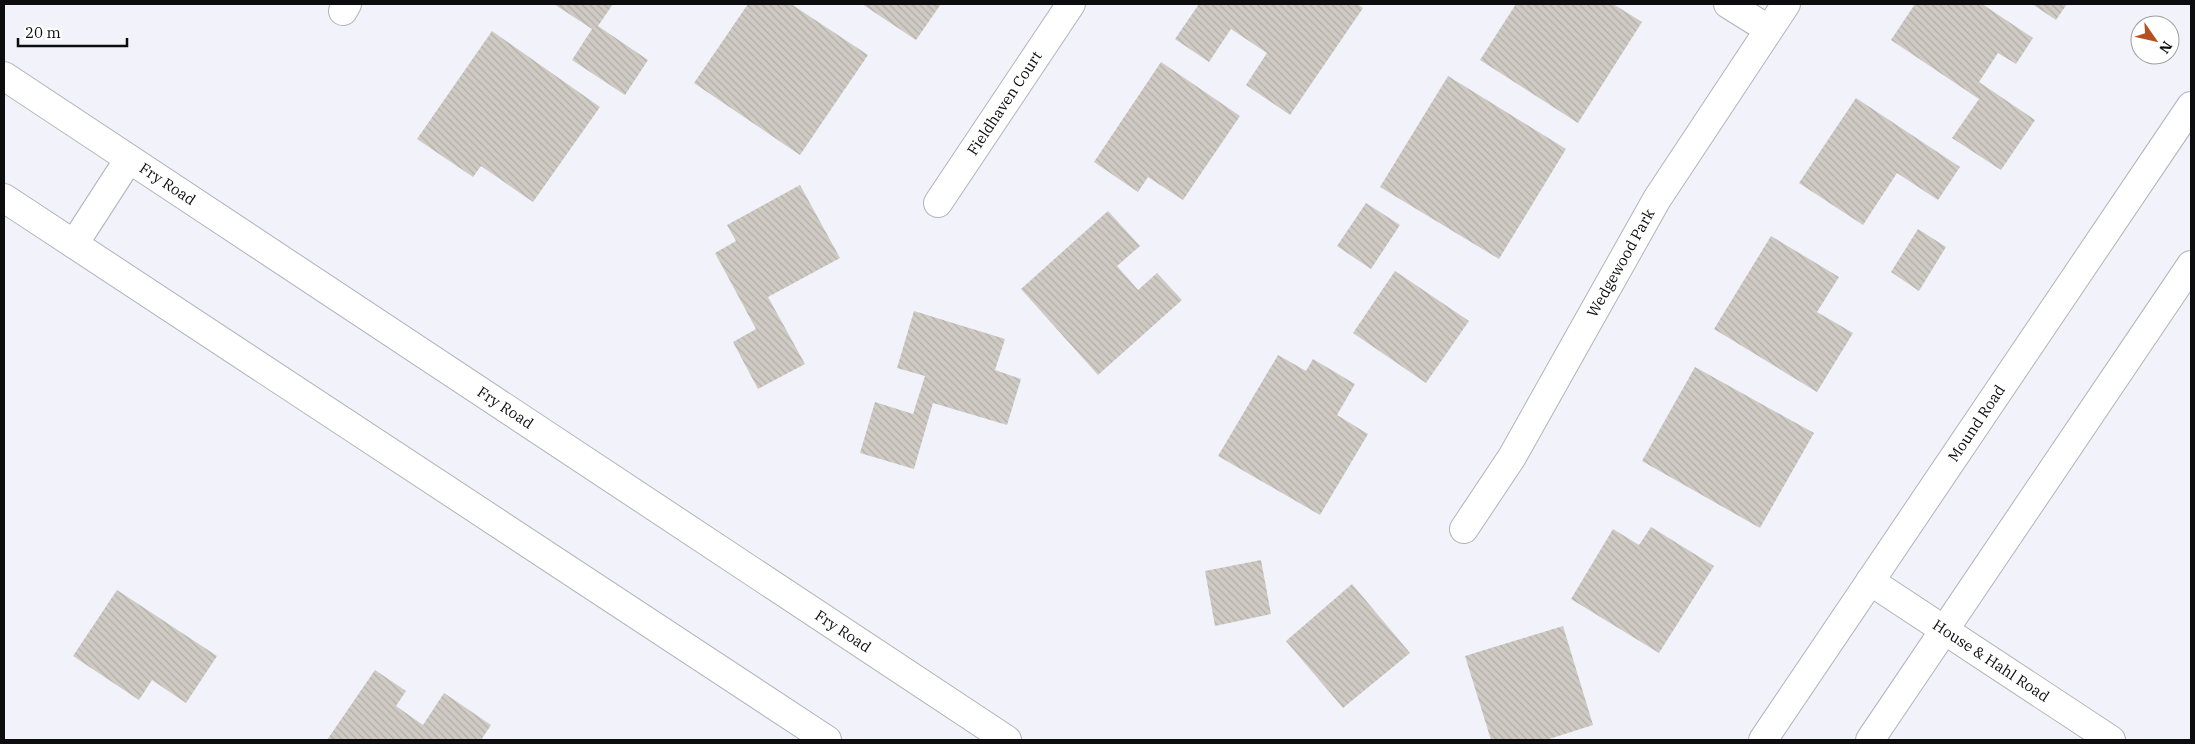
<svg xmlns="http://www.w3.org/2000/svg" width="2195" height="744" font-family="'IBM Plex Serif',serif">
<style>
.building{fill:url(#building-back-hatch)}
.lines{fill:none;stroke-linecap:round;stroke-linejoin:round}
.minor-casing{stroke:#b2b2ba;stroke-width:30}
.major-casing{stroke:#b2b2ba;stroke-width:30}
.minor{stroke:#fff;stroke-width:28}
.major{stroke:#fff;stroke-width:28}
.labels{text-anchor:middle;stroke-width:4.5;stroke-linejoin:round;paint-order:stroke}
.street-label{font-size:15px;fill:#0d0d10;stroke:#fff}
</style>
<defs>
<pattern id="building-back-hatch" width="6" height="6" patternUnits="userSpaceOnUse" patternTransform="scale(1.25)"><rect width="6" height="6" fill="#cfcbc4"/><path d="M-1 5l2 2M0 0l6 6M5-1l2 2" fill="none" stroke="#b1ada7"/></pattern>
</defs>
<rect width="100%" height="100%" fill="#f2f2fa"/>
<g class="building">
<path d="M554 4H613L598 26 648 60 625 95 572 60 592 29Z"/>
<path d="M748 4H791L868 55 800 155 694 83Z"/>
<path d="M862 4H941L916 40Z"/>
<path d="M1199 4H1357L1363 8 1290 115 1246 85 1267 53 1231 29 1209 62 1175 39Z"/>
<path d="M1516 4H1613L1642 22 1578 123 1480 60Z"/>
<path d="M1915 4H1982L2033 38 2016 64 1998 53 1979 82 2035 120 2001 170 1952 138 1979 99 1891 40Z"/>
<path d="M2032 4H2067L2056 20Z"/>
<path d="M492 31 600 107 533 202 481 166 473 177 417 139Z"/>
<path d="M1161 62 1240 116 1183 200 1148 177 1138 192 1094 162Z"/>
<path d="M1448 76 1566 149 1499 259 1380 187Z"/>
<path d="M1856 98 1960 167 1938 200 1897 173 1863 225 1799 183Z"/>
<path d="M800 185 840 258 768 297 805 364 758 389 733 342 756 329 715 253 736 241 727 225Z"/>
<path d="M1366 203 1400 225 1371 269 1337 246Z"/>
<path d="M1108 211 1140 246 1117 266 1138 290 1157 273 1182 300 1098 375 1021 289Z"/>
<path d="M1918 229 1946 247 1919 291 1891 272Z"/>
<path d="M1771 236 1839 277 1817 312 1853 333 1817 392 1714 329Z"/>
<path d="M1395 271 1469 321 1426 383 1353 333Z"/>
<path d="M914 311 1005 339 995 370 1021 379 1007 425 933 403 914 469 860 453 875 402 913 414 925 376 897 368Z"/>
<path d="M1278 355 1306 371 1313 359 1355 384 1337 415 1368 434 1320 515 1218 456Z"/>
<path d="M1695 367 1814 433 1760 528 1642 461Z"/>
<path d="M1651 527 1714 566 1659 653 1571 599 1613 529 1639 545Z"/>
<path d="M1261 560 1271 614 1215 626 1205 571Z"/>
<path d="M1352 584 1410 653 1343 708 1286 641Z"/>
<path d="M117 590 217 656 186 703 152 680 139 700 73 656Z"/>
<path d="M1563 626 1593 725 1546 740H1491L1465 656Z"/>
<path d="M375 670 406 691 396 706 423 725 444 693 491 725 481 740H327Z"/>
</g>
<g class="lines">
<g class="minor-casing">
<g id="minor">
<path d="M1728 4 1768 29"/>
<path d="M343 11 347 4"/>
<path id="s1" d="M938 203 1071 4"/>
<path id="s2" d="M1464 529 1512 457 1657 199 1786 4"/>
<path id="s3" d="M1870 581 2111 740"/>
<path id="s4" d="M1763 740 2191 106"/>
<path d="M1870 740 2191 265"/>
</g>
</g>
<g class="major-casing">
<g id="major">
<path id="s5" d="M4 76 1007 740"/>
<path d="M4 198 827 740"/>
<path d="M74 244 129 159"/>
</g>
</g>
<use href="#minor" class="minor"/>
<use href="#major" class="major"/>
</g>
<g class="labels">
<g class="street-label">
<text dy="5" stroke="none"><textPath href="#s1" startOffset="120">Fieldhaven Court</textPath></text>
<text dy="5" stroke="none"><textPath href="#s5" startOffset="196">Fry Road</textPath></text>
<text dy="5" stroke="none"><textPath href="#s2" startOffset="309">Wedgewood Park</textPath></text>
<text dy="5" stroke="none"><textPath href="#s5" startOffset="601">Fry Road</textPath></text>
<text dy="5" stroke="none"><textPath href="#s4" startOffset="382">Mound Road</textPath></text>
<text dy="5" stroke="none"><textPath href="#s5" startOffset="1006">Fry Road</textPath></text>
<text dy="5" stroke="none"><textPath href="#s3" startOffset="145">House &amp; Hahl Road</textPath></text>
</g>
</g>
<rect width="2195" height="744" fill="none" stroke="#0d0d10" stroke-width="10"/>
<g transform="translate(2155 40) rotate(124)"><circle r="24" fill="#ffffff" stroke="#9e9e9f"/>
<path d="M0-4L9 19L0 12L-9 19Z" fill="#b5511c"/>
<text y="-8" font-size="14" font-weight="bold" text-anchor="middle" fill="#0d0d10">N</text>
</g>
<path d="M18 38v8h109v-8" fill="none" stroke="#0d0d10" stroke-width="2.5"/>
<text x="25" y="38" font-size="15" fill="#0d0d10" stroke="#ffffff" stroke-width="4" paint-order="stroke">20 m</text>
</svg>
